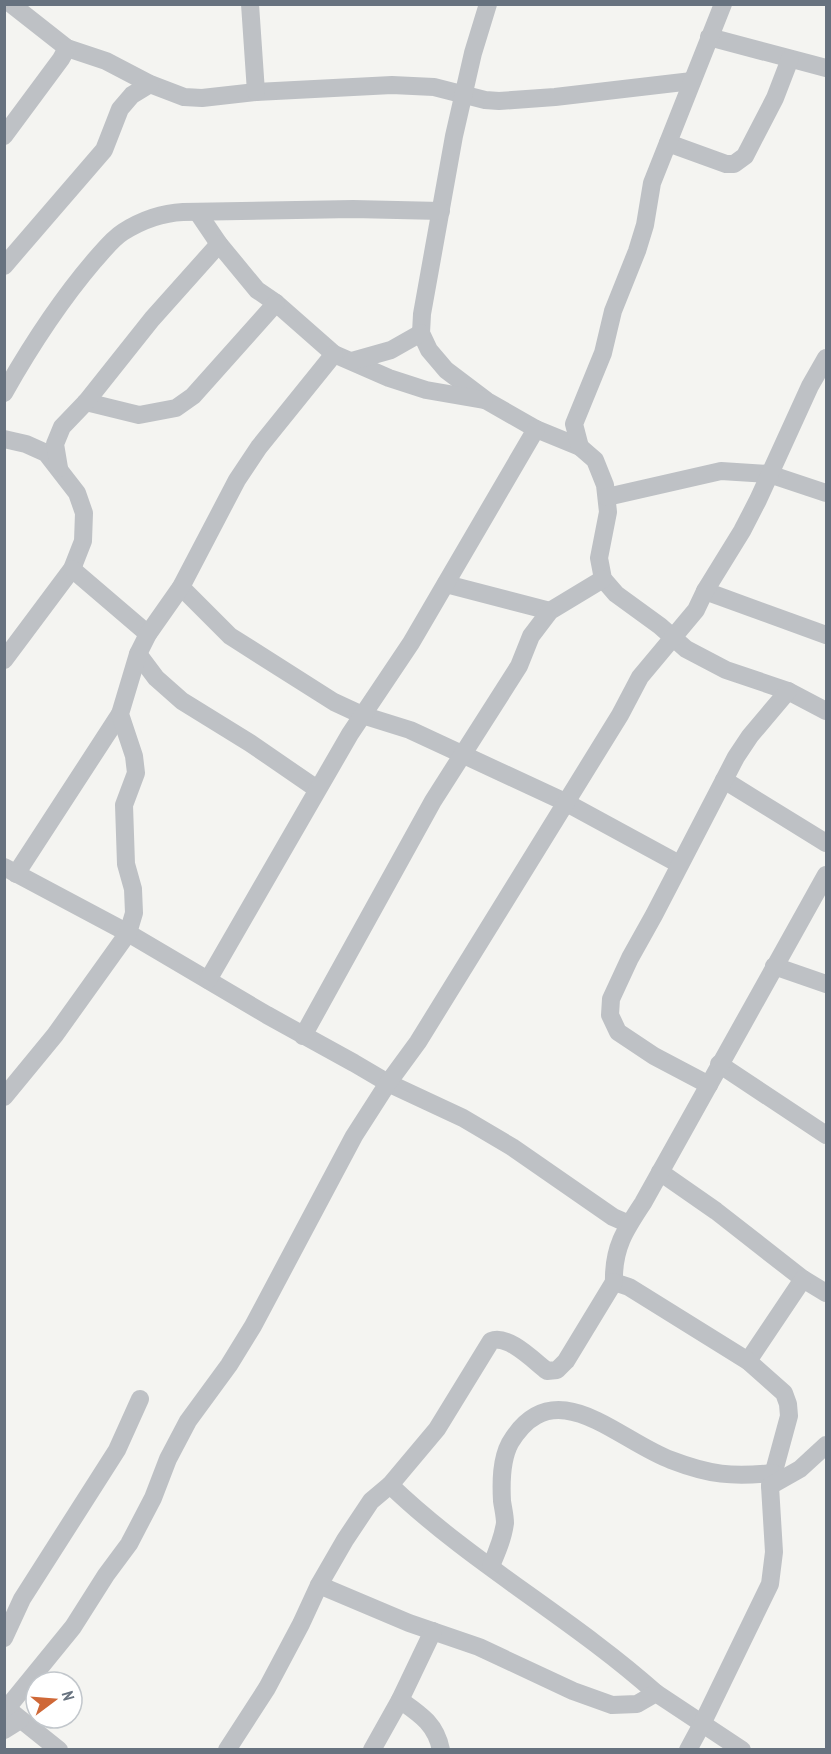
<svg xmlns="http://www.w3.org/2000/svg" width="831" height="1754" font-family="'PT Sans Narrow',sans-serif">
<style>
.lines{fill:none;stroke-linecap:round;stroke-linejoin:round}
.minor{stroke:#bec1c5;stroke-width:18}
</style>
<rect width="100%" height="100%" fill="#f4f4f1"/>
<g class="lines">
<g class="minor">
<path d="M11 4 67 48 106 61 150 84 184 97 202 98 256 92 392 85 434 87 485 100 499 101 555 97 692 81"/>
<path d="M250 4 256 92"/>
<path d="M488 4 473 53 454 136 422 314 421 333 429 350 446 370 487 401 536 429 580 447 595 460 605 485 608 512 599 558 603 579 616 594 660 626 686 649 726 670 788 691 826 711"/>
<path d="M709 37 826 68"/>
<path d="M4 136 61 59 67 48"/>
<path d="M668 143 726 164H734L745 156 775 98 790 59"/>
<path d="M198 213 219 244 257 290 276 303 334 354 389 378 426 390 484 400"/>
<path d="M4 266 104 150 120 109 132 95 150 84"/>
<path d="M352 361 391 350 421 333"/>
<path d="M4 393C30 347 60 301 94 261 103 251 112 239 123 232 142 220 161 213 183 212L353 209 441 211"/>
<path d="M86 402 139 415 176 408 193 396 276 303"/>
<path d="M4 439 26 444 46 453 77 493 84 513 83 541 72 569 4 660"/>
<path d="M580 447 574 424 603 353 613 311 637 251 645 225 652 183 723 4"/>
<path d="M59 468 55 444 62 427 86 402 152 319 219 244"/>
<path d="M607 497 721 471 769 474 826 493"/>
<path d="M72 569 148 634"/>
<path d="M446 584 550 611"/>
<path d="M181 587 230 636 334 702 362 715 410 730 565 802 679 864"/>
<path d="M705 591 826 635"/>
<path d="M138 654 156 678 182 701 250 743 317 789"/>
<path d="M724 780 826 843"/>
<path d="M4 867 128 933 267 1015 354 1063 388 1083 463 1118 512 1147 613 1217 629 1224"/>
<path d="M16 874 120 714"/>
<path d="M774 966 826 984"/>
<path d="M208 980 350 734 411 643 536 429"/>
<path d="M303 1036 433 801 519 666 531 636 550 611 603 579"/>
<path d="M719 1064 826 1135"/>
<path d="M709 1085 654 1056 618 1032 610 1015 611 999 630 958 654 915 736 757 750 736 788 691"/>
<path d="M4 1097 55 1035 128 933 134 913 133 889 126 864 124 805 136 773 134 756 120 714 138 654 148 634 181 587 237 480 259 447 334 354"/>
<path d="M660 1172 716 1211 803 1279 826 1293"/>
<path d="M748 1361 803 1279"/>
<path d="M390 1485C471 1563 572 1618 656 1693"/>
<path d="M770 1486 789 1416 788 1404 784 1393 748 1361 629 1287 614 1282C613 1248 625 1230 643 1203L826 875"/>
<path d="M491 1566C497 1552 503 1538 505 1523 505 1516 503 1508 502 1501 501 1482 501 1460 510 1443 554 1369 617 1440 671 1460 710 1475 732 1477 773 1473"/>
<path d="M319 1585 409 1623 479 1647 573 1691 612 1705 637 1704 656 1693 742 1750"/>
<path d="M4 1638 22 1599 117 1450 140 1399"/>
<path d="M400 1700C420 1714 436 1724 441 1750"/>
<path d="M4 1706 59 1750"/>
<path d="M7 1708 73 1627 106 1575 129 1544 153 1498 168 1459 188 1421 229 1365 253 1326 354 1136 388 1083 418 1042 620 715 640 677 696 610 705 591 742 531 758 500 810 386 826 358"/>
<path d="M4 1730 20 1720"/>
<path d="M227 1750 267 1688 301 1624 319 1585 345 1540 371 1501 390 1485 437 1429 491 1341C508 1334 533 1360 547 1371L557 1370 566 1361 614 1282"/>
<path d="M372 1750 400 1700 433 1631"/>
<path d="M688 1750 702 1724 770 1584 774 1552 770 1486 800 1469 826 1445"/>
</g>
</g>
<rect width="831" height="1754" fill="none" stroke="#67727f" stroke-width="12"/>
<g transform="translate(54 1700) rotate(74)"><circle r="28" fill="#ffffff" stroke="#c2c7cc" stroke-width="1.5"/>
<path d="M0-4.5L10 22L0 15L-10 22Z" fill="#cf6837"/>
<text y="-9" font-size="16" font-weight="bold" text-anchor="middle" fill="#67727f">N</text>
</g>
</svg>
